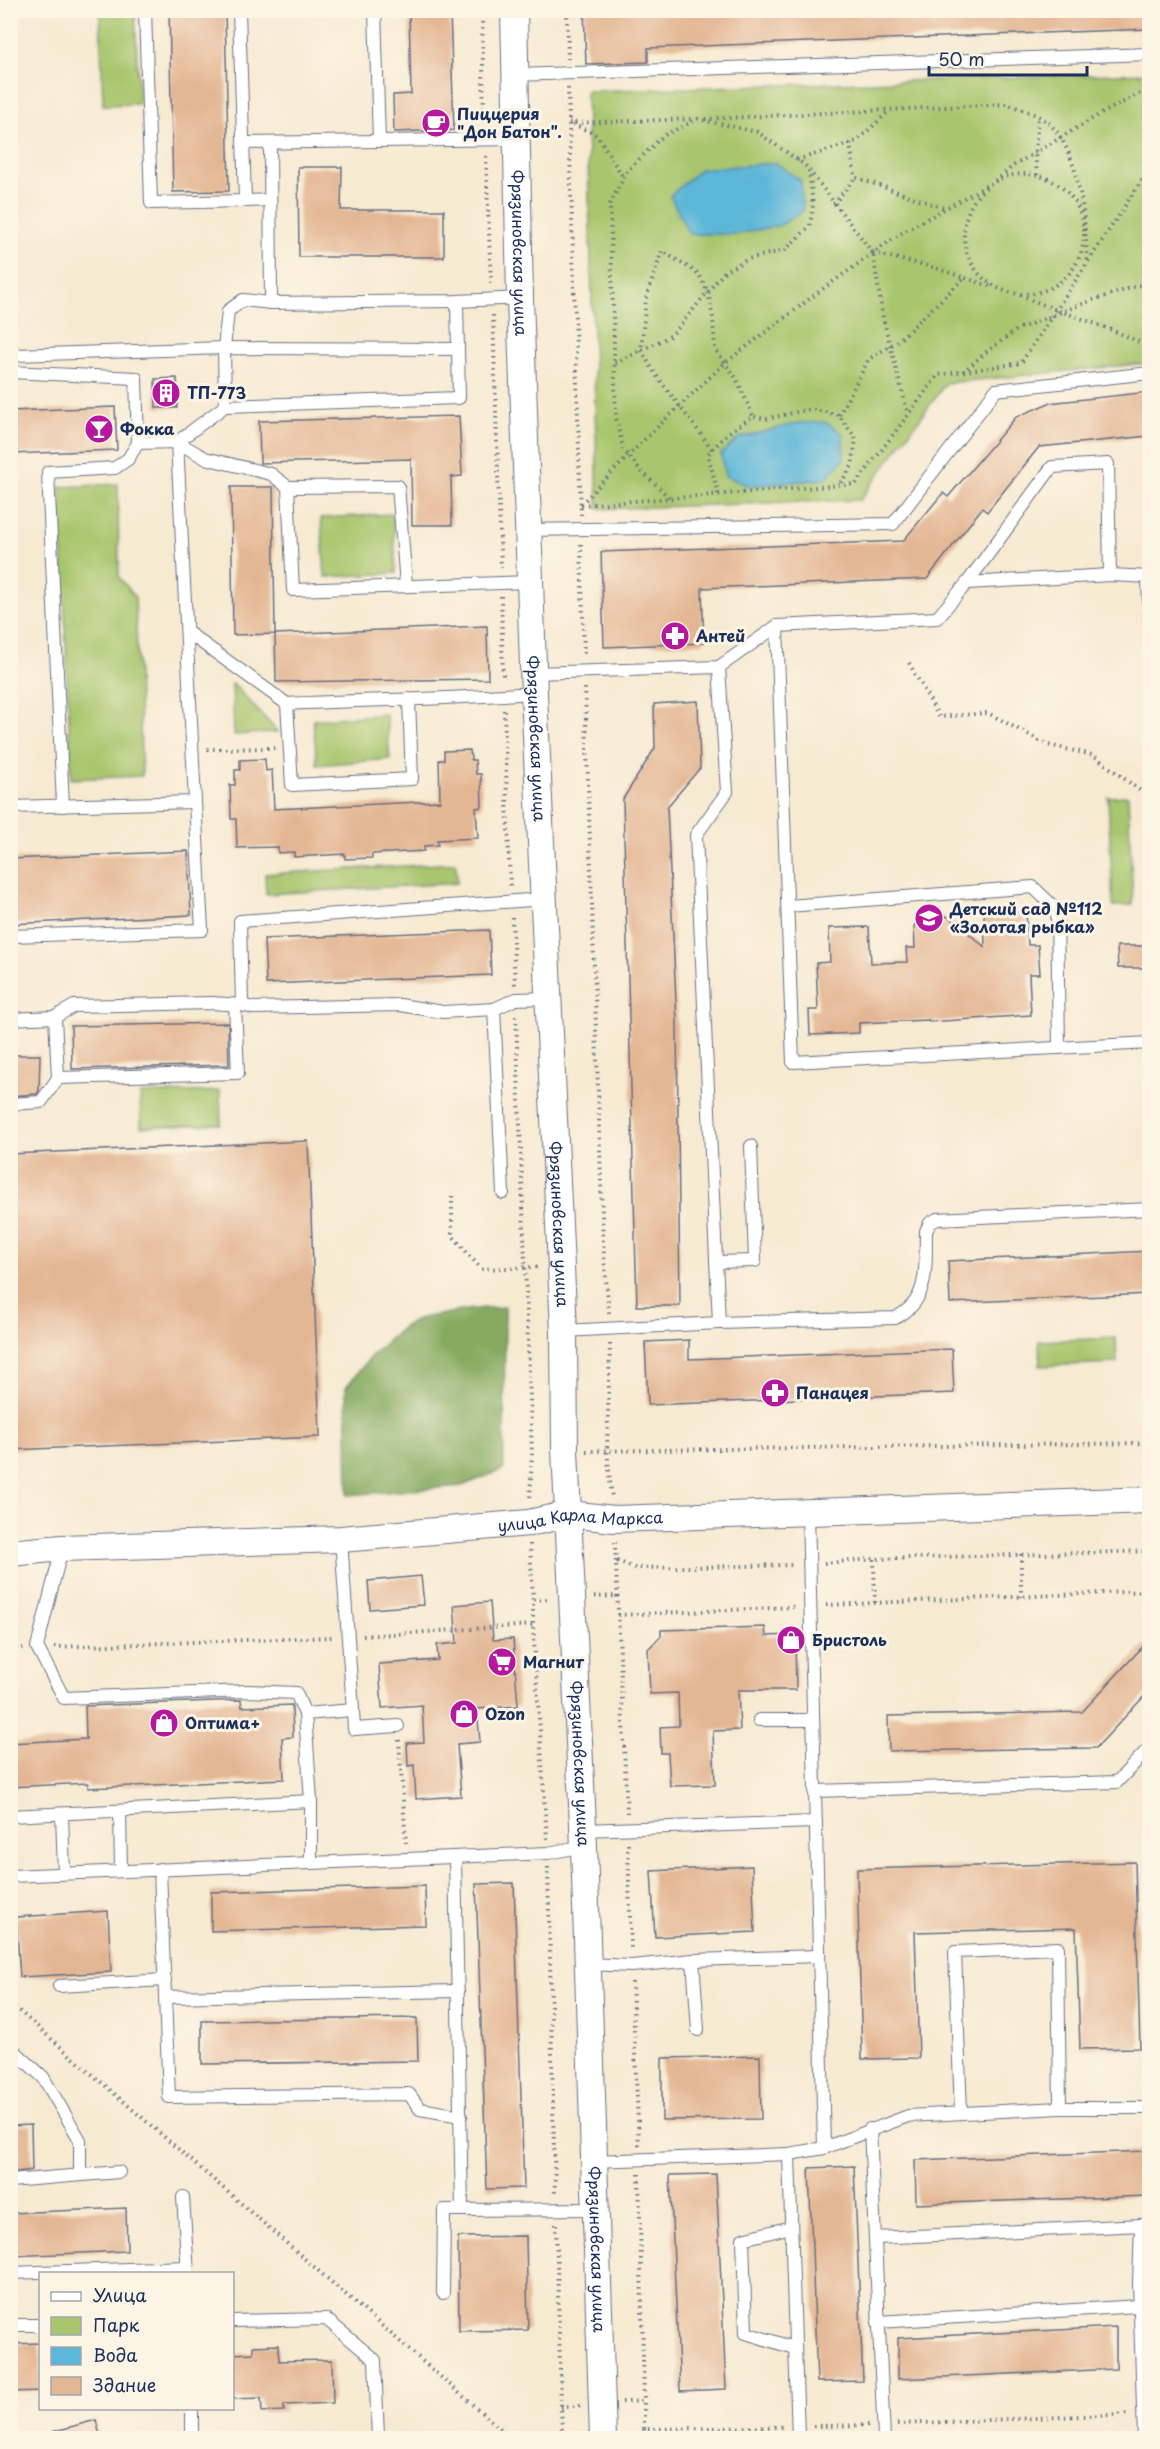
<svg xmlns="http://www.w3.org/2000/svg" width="1160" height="2449" font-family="'Playpen Sans',sans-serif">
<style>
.green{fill:#a8c66d;stroke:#627a66;stroke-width:1.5}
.forest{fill:#86ab60;stroke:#506d5f;stroke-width:1.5}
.water{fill:#5bb6d8;stroke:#3b729b;stroke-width:1.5}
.building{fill:#e4b794}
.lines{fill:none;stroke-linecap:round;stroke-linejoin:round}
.service-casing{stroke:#687086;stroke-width:14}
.minor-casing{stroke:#687086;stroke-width:28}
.path{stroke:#687086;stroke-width:4;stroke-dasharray:1.5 4.5;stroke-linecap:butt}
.service{stroke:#fff;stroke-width:12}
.minor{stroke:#fff;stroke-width:26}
.labels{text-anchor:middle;stroke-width:6;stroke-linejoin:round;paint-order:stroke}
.poi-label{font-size:16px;font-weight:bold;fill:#1b2f5e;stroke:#fcf5e5;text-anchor:start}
.street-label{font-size:16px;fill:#1b2f5e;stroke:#fcf5e5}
</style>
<rect width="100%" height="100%" fill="#fcf5e5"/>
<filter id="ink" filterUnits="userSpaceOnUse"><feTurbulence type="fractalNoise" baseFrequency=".0167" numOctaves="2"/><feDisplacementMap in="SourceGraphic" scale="12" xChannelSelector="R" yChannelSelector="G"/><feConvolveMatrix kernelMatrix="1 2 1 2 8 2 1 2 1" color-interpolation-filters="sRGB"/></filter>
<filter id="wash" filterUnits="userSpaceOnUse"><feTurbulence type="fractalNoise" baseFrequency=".008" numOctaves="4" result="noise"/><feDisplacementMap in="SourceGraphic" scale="24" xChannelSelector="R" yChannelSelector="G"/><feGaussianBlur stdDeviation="1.35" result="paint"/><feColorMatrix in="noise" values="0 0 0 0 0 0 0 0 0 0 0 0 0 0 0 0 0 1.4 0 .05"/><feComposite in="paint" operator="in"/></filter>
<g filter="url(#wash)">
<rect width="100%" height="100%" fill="#f6ead1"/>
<g class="green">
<path d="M100 11H135L139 104 103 105Z"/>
<path d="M1149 73V363L946 383 860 500 598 509 586 91Z"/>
<path d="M118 484 119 577 135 597 142 776 71 779 60 487Z"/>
<path d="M393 514 396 573 325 577 321 518Z"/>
<path d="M232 683 278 732 234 735Z"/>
<path d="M386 714 390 759 317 765 313 720Z"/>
<path d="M1128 796 1133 905 1113 906 1108 797Z"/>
<path d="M456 863 457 883 266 894 265 874Z"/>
<path d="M220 1091 221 1124 141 1127 140 1094Z"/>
<path d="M1116 1338 1117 1363 1040 1366 1039 1341Z"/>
</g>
<path class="forest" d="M505 1307 504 1469 462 1486 348 1495 346 1387 372 1355 403 1327 421 1318 473 1309Z"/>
<g class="water">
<path d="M776 163 801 181 803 211 781 225 738 234H689L670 196 700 169Z"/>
<path d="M826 422 843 434 844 459 825 479 749 486 725 476 721 454 739 438 798 423Z"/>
</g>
<g id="blocks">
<g class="building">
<path d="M169 10H225L229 191 173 192Z"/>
<path d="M409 10H450L454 130 394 132 393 95 411 94Z"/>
<path d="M584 10H1149V29L648 48V62L586 64Z"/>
<path d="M298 167H342L341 210H444V257H299Z"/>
<path d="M177 378V408H156L155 379Z"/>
<path d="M1149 392V436L1039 447 987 512 982 508 927 579 702 588 704 643 604 647 601 552 903 541 943 493 948 497 1016 417 1049 403Z"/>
<path d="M115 407 117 450 10 454V411Z"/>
<path d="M459 416 462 476 451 477 452 525H412L411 459 260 463 259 421Z"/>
<path d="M231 487H273L275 634 233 635Z"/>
<path d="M487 626 488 679 276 682 275 634Z"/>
<path d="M698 701 700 768 667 807 677 1023 680 1306H637L623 799 655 748 654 704Z"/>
<path d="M470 750 471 760H475L476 774H481L482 807 476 808 478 838 437 840 438 845 424 846V851L372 854V858L345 859V854L294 857V852L278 853V847L237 848 236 819H231L230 785H235V770H240V760L265 759 266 771 272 770 274 809 440 801 439 760H444V751Z"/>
<path d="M188 851 191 915 10 924V859Z"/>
<path d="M1026 912 1028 945H1038L1040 974H1029L1031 1015 929 1022V1020L859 1023V1033L810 1035 809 1010H818L816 963 830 962 829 928 869 927 871 963 907 962 906 948H915L914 926 923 918 936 914 949 917 985 947 984 914Z"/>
<path d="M489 930 491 975 266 984 264 939Z"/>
<path d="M1117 946H1149V968H1118Z"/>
<path d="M228 1023 229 1065 72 1069 71 1026Z"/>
<path d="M10 1055H40L39 1090 37 1094 10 1096Z"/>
<path d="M308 1141 320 1437 10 1450V1154Z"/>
<path d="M1149 1251V1294L950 1303 948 1261Z"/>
<path d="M689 1340V1359L952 1349 954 1393 648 1405 645 1342Z"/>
<path d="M421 1576 424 1605 370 1609 368 1581Z"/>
<path d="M490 1602 493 1640 513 1639 518 1706 477 1709 480 1742 457 1744 461 1796 416 1799 414 1765 408 1766 407 1743 424 1742 422 1705 382 1708 379 1664 438 1660 437 1645 457 1643 454 1605Z"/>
<path d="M765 1627 766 1636 795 1635 796 1690H738L740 1730 713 1731 715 1785 670 1786 668 1753H661L660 1727 679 1726 678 1693 650 1694 648 1649 661 1636V1630Z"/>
<path d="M1149 1640V1691L1096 1748 889 1751 888 1716 1082 1712Z"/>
<path d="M241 1700 242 1707 292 1705 293 1737 282 1738 284 1779 88 1788V1783L10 1787V1743L86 1739 85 1706Z"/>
<path d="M1135 1862 1140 2048 1080 2049 1076 1928 915 1932 919 2058 862 2059 857 1869Z"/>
<path d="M752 1866 755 1932 655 1937 651 1871Z"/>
<path d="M514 1883 524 2188 487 2189 476 1884Z"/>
<path d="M425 1886 426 1925 211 1931V1892Z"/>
<path d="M108 1911 111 1972 20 1977 16 1917Z"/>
<path d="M417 2018 418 2061 202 2064V2021Z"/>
<path d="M760 2056 761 2119 662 2120V2058Z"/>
<path d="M31 2125 32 2170 10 2173V2126Z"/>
<path d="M1148 2151 1149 2196 916 2204 915 2160Z"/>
<path d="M854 2166 863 2381 817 2382 809 2168Z"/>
<path d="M716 2174 726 2389 680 2391 670 2175Z"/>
<path d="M126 2208 127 2251 10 2256V2213Z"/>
<path d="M526 2236 528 2330 459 2331 458 2237Z"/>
<path d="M1116 2327V2369L898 2379V2338Z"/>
<path d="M40 2343V2391L10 2392V2344Z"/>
<path d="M278 2345 279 2361 332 2360 333 2403 284 2405V2411L262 2412 261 2398 232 2399V2354L253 2353V2346Z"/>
<path d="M96 2420 101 2439H49L48 2433Z"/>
</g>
</g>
</g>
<g filter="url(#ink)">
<use href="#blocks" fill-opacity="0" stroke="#687086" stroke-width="1.5"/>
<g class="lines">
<g class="service-casing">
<g id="service">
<path d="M145 10 151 203 245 201 239 10"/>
<path d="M375 10 379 141 517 139"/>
<path d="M515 75 1150 54"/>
<path d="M244 143 379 141"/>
<path d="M270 143 271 303"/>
<path d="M245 201 270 200"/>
<path d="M520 298 457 301 271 303 243 300 228 311 224 348 225 406 177 442 205 458 271 474 288 487 293 590 530 582"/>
<path d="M10 347 16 355 224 348 458 349"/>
<path d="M10 372 136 378 138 443 177 442 195 802 10 807"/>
<path d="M225 406 459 398 457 301"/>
<path d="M288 487 398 486 406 585"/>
<path d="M528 530 893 524 996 390 1150 373"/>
<path d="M1148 578 1150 626"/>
<path d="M967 583 1052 467 1108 464 1110 575"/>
<path d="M777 626 793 1062 1150 1043"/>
<path d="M187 632 287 704"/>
<path d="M719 667 727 792 696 835 719 1323"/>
<path d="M534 673 719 667 777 626 937 618 967 583 1110 575 1150 577"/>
<path d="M409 699 412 779 292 785 287 704C369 700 452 699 534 693"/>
<path d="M63 806 48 472 115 468 128 459 138 443"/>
<path d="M544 899 240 921 242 1005 253 1008 400 1005 443 1012 494 1009 516 999 548 998"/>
<path d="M788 906 1033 887 1057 910 1059 1048"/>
<path d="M10 936 202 930 195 802"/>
<path d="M494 1009 503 1193"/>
<path d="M55 1017 58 1078 238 1073 235 1005"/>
<path d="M10 1019 55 1017 74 1006 212 1003 242 1005"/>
<path d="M10 1104 41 1102 58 1078"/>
<path d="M716 1262 755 1261 751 1146"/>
<path d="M564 1331 719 1323 895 1318C931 1301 925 1265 926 1231L930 1223 937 1219 1150 1209"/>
<path d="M808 1513 824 2148 908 2116 1060 2108H1150"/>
<path d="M62 1548 37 1647 64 1698 248 1691 296 1693 305 1714"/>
<path d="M353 1710 354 1729 398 1726"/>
<path d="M759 1720H813"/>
<path d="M815 1791 1117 1782 1150 1747"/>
<path d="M311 1801 305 1714 353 1710 341 1539"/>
<path d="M120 1811 121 1870"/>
<path d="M62 1814 64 1873"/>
<path d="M10 1816 311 1801V1863"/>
<path d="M583 1830 816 1822"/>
<path d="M455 1857 462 2210 595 2209"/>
<path d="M160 1869 169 2097 409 2094 420 2109 461 2116"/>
<path d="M10 1876 548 1853 584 1846"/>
<path d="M693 1960 698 2030"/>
<path d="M587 1964 632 1966 693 1960 819 1956"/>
<path d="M59 1986 165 1980"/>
<path d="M165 1997 458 1991"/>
<path d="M10 2047 43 2077 80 2140V2175"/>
<path d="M961 2113 955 1952 1058 1948 1060 2108"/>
<path d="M870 2129 884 2438"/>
<path d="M789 2154 824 2148"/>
<path d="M593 2161 789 2154 798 2438"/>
<path d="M10 2181 119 2172"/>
<path d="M183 2197 188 2274"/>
<path d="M791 2227 743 2239 746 2333 794 2348"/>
<path d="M875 2238 1141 2225 1139 2284 1144 2438"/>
<path d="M10 2273 188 2267"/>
<path d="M443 2293 444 2210H462"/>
<path d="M232 2321 326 2319 375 2360 378 2438"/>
<path d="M878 2322 1139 2306"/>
<path d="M10 2325H40"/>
<path d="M192 2408V2438"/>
</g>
</g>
<g class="minor-casing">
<g id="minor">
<path id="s1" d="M514 10 520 298 534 693 564 1331 565 1450 584 1846 603 2438"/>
<path id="s2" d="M10 1553 62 1548 341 1539 529 1523 569 1514 614 1519 1150 1500"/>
</g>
</g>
<g class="path">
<path d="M482 10 484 124"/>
<path d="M567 10 568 59"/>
<path d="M568 88 581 515"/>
<path d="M705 119 1007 104C1019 109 1036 113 1046 121 1080 147 1086 223 1087 263"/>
<path d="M569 123 695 119"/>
<path d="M573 124 597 135 623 177"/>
<path d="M850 143 855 177 943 208"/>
<path d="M486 156 491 283"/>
<path d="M797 160 857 141 889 111"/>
<circle cx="1024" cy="234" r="60"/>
<path d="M1037 175 1035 153 1038 117"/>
<path d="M834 204 855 177"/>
<path d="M873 253 932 267 993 287"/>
<path d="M1020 295C1062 314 1109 325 1150 348"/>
<path d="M493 315 501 568"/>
<path d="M615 363 672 335 725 271 748 259 785 250 810 226 813 205 809 170"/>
<path d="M963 372 986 352 1018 329 1090 301 1150 282"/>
<path d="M839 415 869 359 898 341 964 278"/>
<path d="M712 449 656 375 641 350 646 299 662 251 698 273 708 292 713 318 715 349 736 378 753 416"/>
<path d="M718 494 708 454 728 433 753 416 766 419 810 409 839 415 856 439 852 466 839 485"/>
<path d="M669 497 641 471 623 449 616 418 610 204 627 171 663 136 698 119 757 132 805 165 873 253 883 318 908 414"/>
<path d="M581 504 646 438 725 363 820 291 900 234 998 179 1013 166 1097 116 1150 88"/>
<path d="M581 505 856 484 938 375 1021 363 1150 168"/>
<path d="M581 544 584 656"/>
<path d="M501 596 503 679"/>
<path d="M909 663 939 717 988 713 1048 745 1093 755 1150 798"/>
<path d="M585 688 603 1243 609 1313"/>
<path d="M504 710 510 886"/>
<path d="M207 749 275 748"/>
<path d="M512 917 515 985"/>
<path d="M516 1016 532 1454 530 1500"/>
<path d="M452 1196V1235L481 1269 539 1267"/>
<path d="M610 1344 607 1451 612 1498"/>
<path d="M586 1451 1150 1443"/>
<path d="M615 1542 627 1813"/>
<path d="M530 1544 533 1600"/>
<path d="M1021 1554V1597"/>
<path d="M874 1559 875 1603"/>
<path d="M617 1561 635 1568 795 1565"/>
<path d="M824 1563 874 1559 1150 1551"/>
<path d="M594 1597 617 1596"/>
<path d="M826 1605 1150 1591"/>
<path d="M618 1615 794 1607"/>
<path d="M363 1636 533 1625"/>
<path d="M54 1647 332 1637"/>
<path d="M10 1648H23"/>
<path d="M399 1740 406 1843"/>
<path d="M547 1839 533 1625V1600L550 1599"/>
<path d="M628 1844 631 1951"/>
<path d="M548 1867 555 2196"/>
<path d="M632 1982 639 2146"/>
<path d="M10 2003 511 2438"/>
<path d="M639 2174 644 2401"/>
<path d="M556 2224 562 2438"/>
<path d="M622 2402 644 2401V2429L782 2427"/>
<path d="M561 2407 582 2405"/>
<path d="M897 2424 1129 2414"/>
<path d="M813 2426 869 2425"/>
<path d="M644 2429 645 2438"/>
<path d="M333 2437H362"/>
<path d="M394 2438H455"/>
</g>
<use href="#service" class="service"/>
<use href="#minor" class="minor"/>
</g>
</g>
<defs>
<g id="cafe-disc" transform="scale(1.5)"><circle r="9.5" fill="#b5179e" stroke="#fcf5e5"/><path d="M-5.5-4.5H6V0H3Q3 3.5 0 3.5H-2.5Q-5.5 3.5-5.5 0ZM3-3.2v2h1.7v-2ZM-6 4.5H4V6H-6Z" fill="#fff"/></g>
<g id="building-disc" transform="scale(1.5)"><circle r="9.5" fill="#b5179e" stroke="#fcf5e5"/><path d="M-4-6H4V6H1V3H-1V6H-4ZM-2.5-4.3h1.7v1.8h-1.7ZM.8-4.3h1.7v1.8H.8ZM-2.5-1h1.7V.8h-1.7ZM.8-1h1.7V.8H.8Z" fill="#fff"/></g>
<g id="bar-disc" transform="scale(1.5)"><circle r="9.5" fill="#b5179e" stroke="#fcf5e5"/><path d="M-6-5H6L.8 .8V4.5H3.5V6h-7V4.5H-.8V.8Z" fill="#fff"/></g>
<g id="pharmacy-disc" transform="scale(1.5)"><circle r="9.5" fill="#b5179e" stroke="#fcf5e5"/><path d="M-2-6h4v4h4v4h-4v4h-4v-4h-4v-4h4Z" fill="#fff"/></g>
<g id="school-disc" transform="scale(1.5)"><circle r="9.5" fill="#b5179e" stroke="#fcf5e5"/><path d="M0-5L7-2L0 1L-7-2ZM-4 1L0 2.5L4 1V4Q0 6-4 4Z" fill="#fff"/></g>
<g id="shop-disc" transform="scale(1.5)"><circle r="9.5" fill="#b5179e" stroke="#fcf5e5"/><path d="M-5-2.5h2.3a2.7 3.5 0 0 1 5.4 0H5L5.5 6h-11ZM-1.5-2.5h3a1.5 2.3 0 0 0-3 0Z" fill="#fff"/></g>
<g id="supermarket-disc" transform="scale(1.5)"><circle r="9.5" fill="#b5179e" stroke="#fcf5e5"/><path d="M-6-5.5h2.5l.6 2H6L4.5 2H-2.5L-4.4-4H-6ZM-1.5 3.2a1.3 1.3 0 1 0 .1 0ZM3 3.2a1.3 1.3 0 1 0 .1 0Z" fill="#fff"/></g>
</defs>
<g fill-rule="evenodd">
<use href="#cafe-disc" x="436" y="123"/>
<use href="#building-disc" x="166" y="393"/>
<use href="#bar-disc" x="99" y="429"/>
<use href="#pharmacy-disc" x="675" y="636"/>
<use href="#school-disc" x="929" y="918"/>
<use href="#pharmacy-disc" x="775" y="1393"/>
<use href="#shop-disc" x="791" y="1640"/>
<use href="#supermarket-disc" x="502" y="1662"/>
<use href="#shop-disc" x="464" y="1714"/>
<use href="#shop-disc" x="164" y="1723"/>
</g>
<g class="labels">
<g class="poi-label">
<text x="457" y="120">Пиццерия<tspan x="457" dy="18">"Дон Батон".</tspan></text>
<text x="187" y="399">ТП-773</text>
<text x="120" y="435">Фокка</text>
<text x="696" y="642">Антей</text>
<text x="950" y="915">Детский сад №112<tspan x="950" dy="18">«Золотая рыбка»</tspan></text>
<text x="796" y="1399">Панацея</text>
<text x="812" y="1646">Бристоль</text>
<text x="523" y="1668">Магнит</text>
<text x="485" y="1720">Ozon</text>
<text x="185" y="1729">Оптима+</text>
</g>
<g class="street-label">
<text dy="6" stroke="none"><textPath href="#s1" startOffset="243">Фрязиновская улица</textPath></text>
<text dy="6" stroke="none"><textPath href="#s1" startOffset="729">Фрязиновская улица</textPath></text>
<text dy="6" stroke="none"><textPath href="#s1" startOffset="1215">Фрязиновская улица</textPath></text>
<text dy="6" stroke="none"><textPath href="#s2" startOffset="572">улица Карла Маркса</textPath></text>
<text dy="6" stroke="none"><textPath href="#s1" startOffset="1755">Фрязиновская улица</textPath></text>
<text dy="6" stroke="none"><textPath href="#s1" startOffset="2241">Фрязиновская улица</textPath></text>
</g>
</g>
<rect width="1160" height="2449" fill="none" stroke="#fcf5e5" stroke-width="36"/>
<rect x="39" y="2272" width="195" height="138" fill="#fcf5e5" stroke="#a2a6af" stroke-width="1.5"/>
<rect x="51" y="2292" width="30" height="9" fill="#ffffff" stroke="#a2a6af" stroke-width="1.5"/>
<text x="93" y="2302" font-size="18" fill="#1b2f5e">Улица</text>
<rect x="51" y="2317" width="30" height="18" fill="#a8c66d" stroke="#a2a6af" stroke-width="1.5"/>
<text x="93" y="2332" font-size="18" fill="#1b2f5e">Парк</text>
<rect x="51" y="2347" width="30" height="18" fill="#5bb6d8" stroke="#a2a6af" stroke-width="1.5"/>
<text x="93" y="2362" font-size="18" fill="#1b2f5e">Вода</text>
<rect x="51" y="2377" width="30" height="18" fill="#e4b794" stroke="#a2a6af" stroke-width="1.5"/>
<text x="93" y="2392" font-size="18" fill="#1b2f5e">Здание</text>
<path d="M929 66v9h158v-9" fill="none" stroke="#1b2f5e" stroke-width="3"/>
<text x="938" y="66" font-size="18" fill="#1b2f5e" stroke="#fcf5e5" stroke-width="4.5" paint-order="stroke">50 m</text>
</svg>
